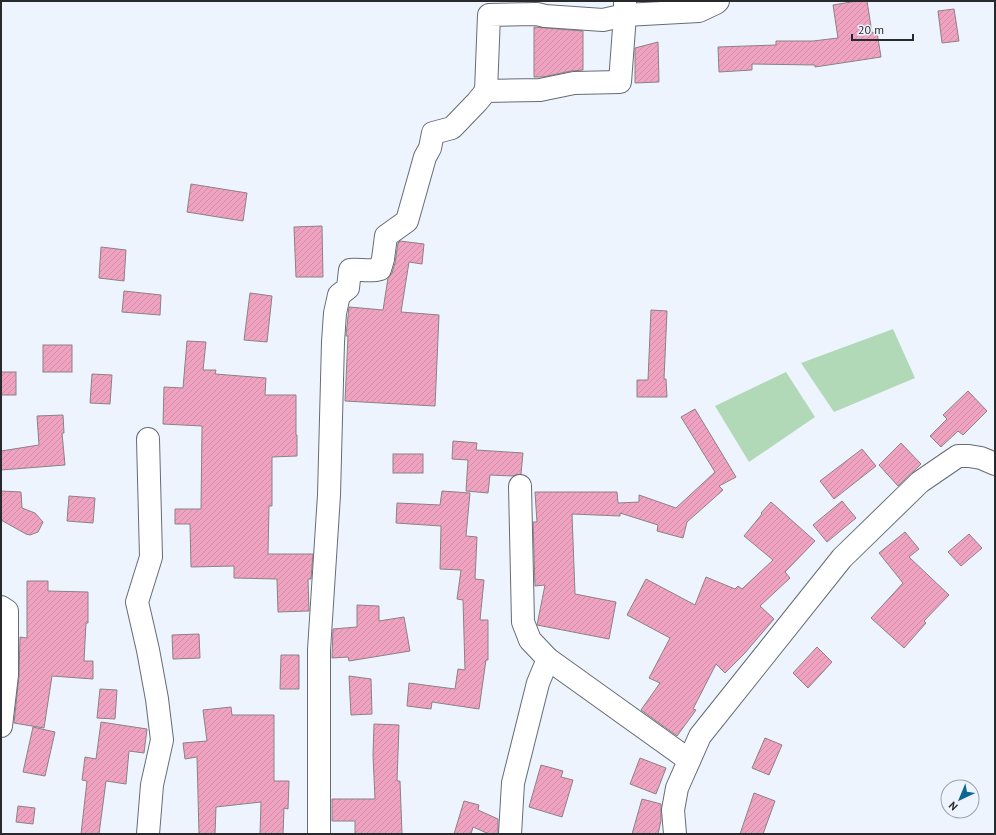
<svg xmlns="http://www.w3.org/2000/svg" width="996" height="835" font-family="'PT Sans',sans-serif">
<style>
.park{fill:#b1d8b7}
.building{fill:url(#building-hatch);stroke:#8c8185}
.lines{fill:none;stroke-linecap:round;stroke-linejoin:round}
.minor-casing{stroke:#676c74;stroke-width:24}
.minor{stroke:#fff;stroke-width:22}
</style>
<defs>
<pattern id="building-hatch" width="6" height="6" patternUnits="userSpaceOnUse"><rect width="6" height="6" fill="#f0a3c1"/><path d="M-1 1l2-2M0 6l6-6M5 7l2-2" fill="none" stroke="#ce8ca6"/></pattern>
</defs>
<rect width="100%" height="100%" fill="#eef4fe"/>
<g class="park">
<path d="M893 329 915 378 834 412 801 363Z"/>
<path d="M786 372 815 417 749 462 715 406Z"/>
</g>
<g class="building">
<path d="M857 1H867L872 33 877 32 881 57 815 67V65L752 64V70L719 72 718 47 776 45V41H813L838 38 833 5Z"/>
<path d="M954 9 959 41 942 43 938 11Z"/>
<path d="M534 27 583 31V70L571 71 543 77H534Z"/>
<path d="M658 42 659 82 635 83V48Z"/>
<path d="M191 184 247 193 243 221 187 212Z"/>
<path d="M322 226 323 277H296L294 227Z"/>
<path d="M400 241 424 244 422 264 409 262 401 312 439 315 435 406 345 401 348 336H346L349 307 383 310 388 278 392 273 395 263 398 243Z"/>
<path d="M101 247 126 250 124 281 99 278Z"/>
<path d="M124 291 161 295 160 315 122 312Z"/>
<path d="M250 293 272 296 267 342 244 340Z"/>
<path d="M651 310 667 311 664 379H666L667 397H637V380H648Z"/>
<path d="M187 341 206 342 203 370H216L215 374 266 378 265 395H296V435H297V456L272 457V506H269L268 554H313L311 579H308L309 611 278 612 277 579 234 578V566L191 567 190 524H175V509H201L202 426 163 424 164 387 183 388Z"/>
<rect x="43" y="345" width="29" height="27"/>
<rect x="1" y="372" width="15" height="23"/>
<path d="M92 374 112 375 110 404 90 403Z"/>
<path d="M968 391 987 411 963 435 958 431 941 447 930 436 947 419 943 415Z"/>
<path d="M695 409 736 477 719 486 723 490 687 522 683 538 657 531 658 525 620 513V516L572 514 575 594 616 602 609 639 537 625 545 585 535 586 533 522H537L535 492H617L618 503 639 502V495L676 508 715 472 681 417Z"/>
<path d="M63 415 64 433H62L65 465 1 470V451L39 445 37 416Z"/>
<path d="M453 441 477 443 476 450 523 453 521 474 512 476 490 475 488 493 466 491 468 460 452 459Z"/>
<path d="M901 443 921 464 898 486 879 465Z"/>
<path d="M862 449 876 466 834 499 820 481Z"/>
<rect x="393" y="454" width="30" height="19"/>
<path d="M1 491 21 492 22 508 35 513 43 522 38 532 30 535 26 534 1 520Z"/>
<path d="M442 491 470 493 466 536 477 537 475 579 484 580 480 620H488V660H486L479 709 432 702 431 709 407 706 409 683 455 689 458 669 465 670 463 600 457 599 461 570 440 569 441 526 396 523 397 503 440 505Z"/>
<path d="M69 496 95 498 93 523 67 521Z"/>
<path d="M842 501 856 518 827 542 813 525Z"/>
<path d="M771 502 815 541 785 572 790 578 760 606 774 619 744 654 725 673 716 664 693 709 696 710 677 736 641 710 660 683 649 678 670 638 627 615 646 579 695 605 706 577 735 589 738 586 742 589 773 560 744 536 762 514 761 513Z"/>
<path d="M905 532 919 549 909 557 949 595 924 621 926 623 904 648 871 618 903 583 879 553Z"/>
<path d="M969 534 982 548 961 566 948 552Z"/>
<path d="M27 581H48V591L88 592V623H86L84 661H93V679L52 676 44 728 14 723 19 676 20 637 27 638Z"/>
<path d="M357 605 379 606V621L404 617 410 651 349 661 348 657 332 658 333 629 357 627Z"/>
<path d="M199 634 200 658 173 659 172 635Z"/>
<path d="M817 647 832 662 808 688 793 673Z"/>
<path d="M281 655H299V689H280Z"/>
<path d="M349 676 371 679 372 714 351 715Z"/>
<path d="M100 689 117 690 115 719 97 718Z"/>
<path d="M231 707 232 715H274V781H289L288 809 284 808 283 834H260L261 802 216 807 215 834H199L197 757 185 759 183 743 207 741 203 710Z"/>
<path d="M101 722 147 729 144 753 129 751 126 784 106 781 99 834H81L87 781 82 780 85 757 96 759Z"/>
<path d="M374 724 399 725 397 781H400L402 834H355V821H332V799H375L373 755Z"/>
<path d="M33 727 55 732 45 776 23 772Z"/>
<path d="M765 738 782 745 769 775 752 768Z"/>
<path d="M640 758 666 768 656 794 630 784Z"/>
<path d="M541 765 563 771 561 777 573 780 562 817 529 807Z"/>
<path d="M754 793 775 801 763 834H740Z"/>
<path d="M642 799 661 804V821L658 834H632Z"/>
<path d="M464 801 479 805 478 810 498 819V834H489L473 827 471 834H454Z"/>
<path d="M18 806 35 808 33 824 16 822Z"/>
</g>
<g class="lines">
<g class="minor-casing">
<g id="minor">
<path d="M486 91 489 15 537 14 545 16 603 20 625 15 699 11 716 3 718 1"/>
<path d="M520 486 523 622 530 640 548 659 689 760"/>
<path d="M1 607 7 611V675L1 726"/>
<path d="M148 834 152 785 162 740 157 699 148 650 137 602 151 557 148 439"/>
<path d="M319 834V650L329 495 333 342 335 313 339 295 348 288 350 270C360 269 371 272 380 269L383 259 386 236 407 221 425 157 430 148 433 133 452 128 477 102 486 91 540 90 574 83 620 82 625 15V1"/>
<path d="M510 834 513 783 538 683 548 659"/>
<path d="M675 834 673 810 677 788 700 736 842 558 920 482 958 456H969L981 458 995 464"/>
</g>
</g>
<use href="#minor" class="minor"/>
</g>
<rect width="996" height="835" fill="none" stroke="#27292d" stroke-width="4"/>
<g transform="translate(960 799) rotate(224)"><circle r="19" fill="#eef4fe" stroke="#9ea3aa"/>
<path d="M0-3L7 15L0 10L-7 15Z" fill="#0e6495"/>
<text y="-6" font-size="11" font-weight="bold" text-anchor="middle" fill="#27292d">N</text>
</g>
<path d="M852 34v6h61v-6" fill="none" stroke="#27292d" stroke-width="2"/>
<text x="858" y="34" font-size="12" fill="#27292d" stroke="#eef4fe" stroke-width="3" paint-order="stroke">20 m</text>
</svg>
